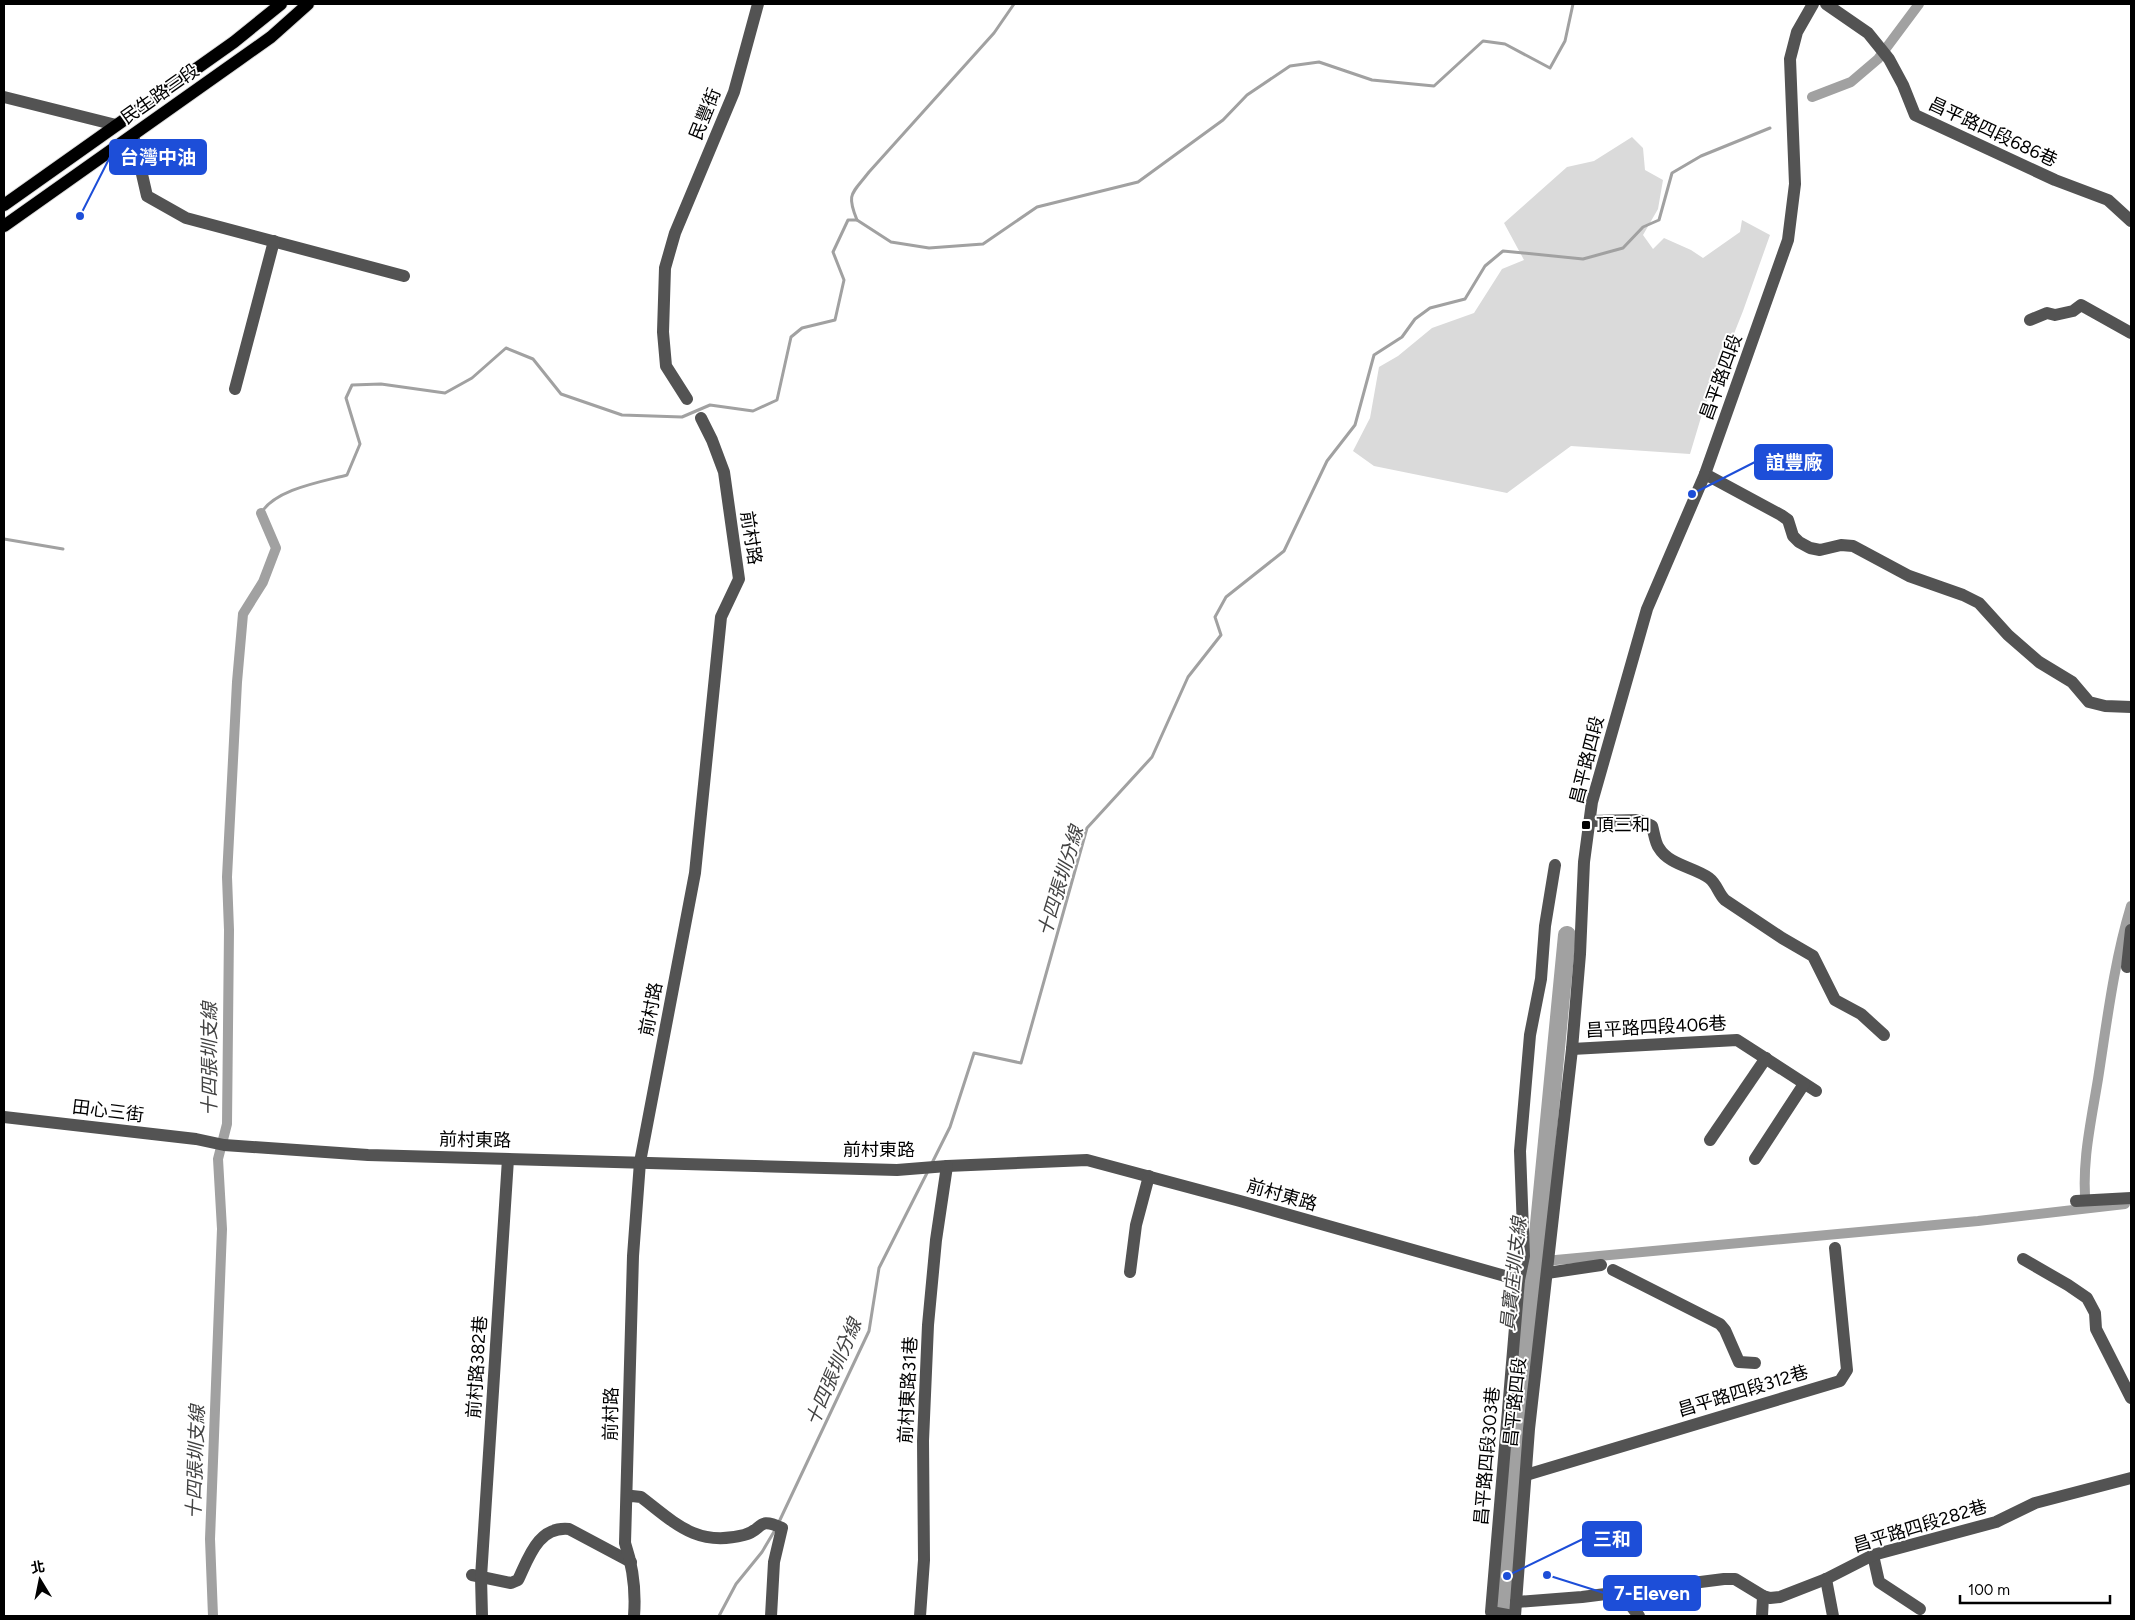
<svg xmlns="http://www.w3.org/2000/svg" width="2135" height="1620" font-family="Figtree,'Noto Sans TC',sans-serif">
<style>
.green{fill:#dadada}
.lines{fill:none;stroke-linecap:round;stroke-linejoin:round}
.stream{stroke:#a1a1a1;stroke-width:3}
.canal{stroke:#a1a1a1;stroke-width:10}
.river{stroke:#a1a1a1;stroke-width:18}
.major-casing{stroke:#dbdbdb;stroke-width:14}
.minor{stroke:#535353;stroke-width:12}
.major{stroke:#000;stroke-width:12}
.poi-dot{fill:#000;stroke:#fff;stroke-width:2}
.labels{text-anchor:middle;stroke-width:4;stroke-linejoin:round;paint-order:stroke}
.street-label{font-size:18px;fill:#000;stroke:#fff}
.poi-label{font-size:18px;fill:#000;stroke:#fff;text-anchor:start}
.water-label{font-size:19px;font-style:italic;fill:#424242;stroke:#fff}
.leader{fill:none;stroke:#1d4ed8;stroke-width:2}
.callout-dot{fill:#1d4ed8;stroke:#fff;stroke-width:2}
.callout{fill:#1d4ed8;stroke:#1d4ed8;stroke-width:2}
.callout-label{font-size:19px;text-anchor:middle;font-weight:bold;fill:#fff}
</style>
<rect width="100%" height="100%" fill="#fff"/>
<path class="green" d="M1632 137 1643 148 1645 170 1663 180 1658 209 1643 235 1653 249 1664 238 1691 250 1703 258 1740 232 1742 220 1770 235 1743 311 1702 414 1690 454 1571 446 1507 493 1374 466 1353 451 1370 418 1379 367 1398 356 1432 328 1474 313 1502 269 1524 260 1504 223 1567 167 1594 161Z"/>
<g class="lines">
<g class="stream">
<path d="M857 220C846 193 852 194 869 172L994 33 1014 4"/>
<path d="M261 513C276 489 321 482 347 475L360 444 346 398 352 385 381 384 445 393 472 378 506 348 533 359 561 394 622 415 682 417 710 405 753 411 777 400 791 337 802 328 835 320 844 280 833 252 848 220H857L891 242 929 248 983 244 1037 207 1138 182 1223 120 1247 95 1290 66 1319 62 1372 80 1434 86 1483 41 1505 44 1550 68 1565 41 1573 4"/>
<path d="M4 539 63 549"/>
<path d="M932 1163 950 1127 974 1053 1021 1063 1087 828 1152 757 1188 677 1221 635 1215 617 1226 597 1284 551 1327 461 1355 425 1374 355 1402 337 1415 319 1430 308 1465 299 1485 266 1503 251 1583 259 1623 248 1643 227 1659 220 1672 173 1701 156 1770 128"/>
<path d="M778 1524 869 1331 879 1268 928 1171"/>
<path d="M719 1616 736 1584 762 1552 775 1530"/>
</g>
<g class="canal">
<path d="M1812 97 1851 82 1878 59 1919 4"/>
<path d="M2086 1208C2081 1164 2091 1122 2098 1079 2107 1021 2114 962 2131 906"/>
<path d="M1534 1262 1978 1221 2125 1204"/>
<path d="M213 1616 210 1539 222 1229 218 1159 227 1124 229 930 227 877 237 682 243 614 263 582 276 548 261 513"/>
</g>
<path class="river" d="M1501 1616 1567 935"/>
<g class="major-casing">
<g id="major">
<path d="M4 205 234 42 281 4"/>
<path d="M4 226 240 59 271 37 308 4"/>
</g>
</g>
<g class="minor">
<path d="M1826 4 1868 33 1889 59 1903 85 1915 115 2055 180 2108 200 2131 221"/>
<path d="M4 97 116 125"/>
<path d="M133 135 147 196 186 218 404 276"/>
<path d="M2030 320 2047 313 2055 315 2073 311 2081 305 2131 333"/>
<path d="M235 389 274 241"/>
<path d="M687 399 666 366 663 332 665 268 675 233 734 92 758 4"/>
<path d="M1705 474 1781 515 1788 520 1793 536 1799 542 1810 548 1820 550 1841 545 1853 546 1909 576 1963 595 1979 603 2008 635 2039 662 2072 682 2089 702 2105 706 2131 707"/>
<path d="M1590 821 1639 820 1652 826C1654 832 1655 843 1659 848 1669 865 1694 867 1709 878 1717 884 1718 893 1725 900L1782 938 1813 956 1835 1000 1861 1014 1884 1035"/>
<path d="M2127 967 2131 930"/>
<path d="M1572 1049 1737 1040 1816 1091"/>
<path d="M4 1117 196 1139 224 1145 368 1155 897 1170 947 1166 1087 1160 1240 1201 1519 1280"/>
<path d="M1710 1140 1766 1058"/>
<path d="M1755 1159 1804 1084"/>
<path d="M2076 1201 2131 1198"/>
<path d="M2023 1259 2068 1285 2087 1298 2095 1313 2096 1329 2131 1398"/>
<path d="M1613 1270 1720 1324 1725 1330 1739 1362 1755 1363"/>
<path d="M1130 1272 1136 1225 1149 1176"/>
<path d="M1547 1273 1601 1265"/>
<path d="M1526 1475 1840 1381 1847 1370 1835 1248"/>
<path d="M627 1498 632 1496 641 1497C676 1524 697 1547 744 1535 764 1530 756 1516 782 1528L774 1562 771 1616"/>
<path d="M1873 1555 1879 1582 1920 1609"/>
<path d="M472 1575 511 1583 518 1580C529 1557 538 1526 569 1529L631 1562"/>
<path d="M1826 1579 1833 1616"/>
<path d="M1621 1593 1639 1616"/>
<path d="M1516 1602 1582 1597 1724 1579H1735L1763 1596 1770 1598 1780 1597 1826 1579 1873 1555 1996 1522 2035 1503 2131 1478"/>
<path d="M482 1616 481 1577 508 1159"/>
<path d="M634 1616C636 1591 633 1567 625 1543L633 1256 640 1162 695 873 721 617 739 579 724 472 712 440 701 418"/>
<path d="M920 1616 924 1560 923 1441 928 1325 936 1240 947 1166"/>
<path d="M1513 1616 1491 1612 1519 1280 1524 1256 1520 1151 1530 1035 1541 979 1545 926 1555 865"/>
<path d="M1515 1616 1529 1429 1572 1049 1580 954 1584 862 1592 802 1647 609 1705 474 1788 240 1795 184 1790 59 1797 32 1813 4"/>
<path d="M1762 1616 1763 1596"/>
</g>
<use href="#major" class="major"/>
</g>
<rect class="poi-dot" x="1581" y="820" width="10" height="10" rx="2.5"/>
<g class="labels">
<g class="street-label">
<text transform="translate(160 94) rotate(-35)" y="6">民生路三段</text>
<text transform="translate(705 114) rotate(-68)" y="6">民豐街</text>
<text transform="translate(1993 132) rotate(25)" y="6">昌平路四段686巷</text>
<text transform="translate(1721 377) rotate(-70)" y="6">昌平路四段</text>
<text transform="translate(751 538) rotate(81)" y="6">前村路</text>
<text transform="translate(1587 760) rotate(-76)" y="6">昌平路四段</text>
<text transform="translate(651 1009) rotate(-79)" y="6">前村路</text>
<text transform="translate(1656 1027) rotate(-3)" y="6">昌平路四段406巷</text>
<text transform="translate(108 1111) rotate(7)" y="6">田心三街</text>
<text transform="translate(475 1140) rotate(1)" y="6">前村東路</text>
<text x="879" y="1156">前村東路</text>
<text transform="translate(1282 1195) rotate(16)" y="6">前村東路</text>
<text transform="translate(477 1367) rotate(-86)" y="6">前村路382巷</text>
<text transform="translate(908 1390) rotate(-87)" y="6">前村東路31巷</text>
<text transform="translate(1743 1391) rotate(-17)" y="6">昌平路四段312巷</text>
<text transform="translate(1515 1402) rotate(-84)" y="6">昌平路四段</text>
<text transform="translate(611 1414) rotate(-89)" y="6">前村路</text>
<text transform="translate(1487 1456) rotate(-85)" y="6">昌平路四段303巷</text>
<text transform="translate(1920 1526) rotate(-17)" y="6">昌平路四段282巷</text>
</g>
<g class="poi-label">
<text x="1596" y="831">頂三和</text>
</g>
<g class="water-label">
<text transform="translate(1060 881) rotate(-73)" y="7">十四張圳分線</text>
<text transform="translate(209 1059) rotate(-90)" y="7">十四張圳支線</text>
<text transform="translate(1513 1274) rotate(-84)" y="7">員寶庄圳支線</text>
<text transform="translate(833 1372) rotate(-67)" y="7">十四張圳分線</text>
<text transform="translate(195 1462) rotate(-88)" y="7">十四張圳支線</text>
</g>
</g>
<path class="leader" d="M80 216L110 157M1692 494L1755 462M1507 1576L1583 1539M1547 1575L1604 1593"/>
<g class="callout-dot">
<circle cx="80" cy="216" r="5"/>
<circle cx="1692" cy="494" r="5"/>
<circle cx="1507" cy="1576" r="5"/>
<circle cx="1547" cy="1575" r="5"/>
</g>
<g class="callout">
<rect x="110" y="140" width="96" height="34" rx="5"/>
<rect x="1755" y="445" width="77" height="34" rx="5"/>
<rect x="1583" y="1522" width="58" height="34" rx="5"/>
<rect x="1604" y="1576" width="96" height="34" rx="5"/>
</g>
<g class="callout-label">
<text x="158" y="164">台灣中油</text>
<text x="1794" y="469">誼豐廠</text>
<text x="1612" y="1546">三和</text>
<text x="1652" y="1600">7-Eleven</text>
</g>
<rect width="2135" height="1620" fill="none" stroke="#000000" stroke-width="10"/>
<g transform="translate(40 1580) rotate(350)" stroke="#ffffff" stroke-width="4" paint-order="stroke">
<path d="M0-4L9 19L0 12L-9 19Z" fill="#000000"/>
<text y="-8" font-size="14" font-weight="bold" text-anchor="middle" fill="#000000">北</text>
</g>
<path d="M1960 1595v8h150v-8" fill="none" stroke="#000000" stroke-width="2.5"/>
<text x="1968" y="1595" font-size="15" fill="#000000" stroke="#ffffff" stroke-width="4" paint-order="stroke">100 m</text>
</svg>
